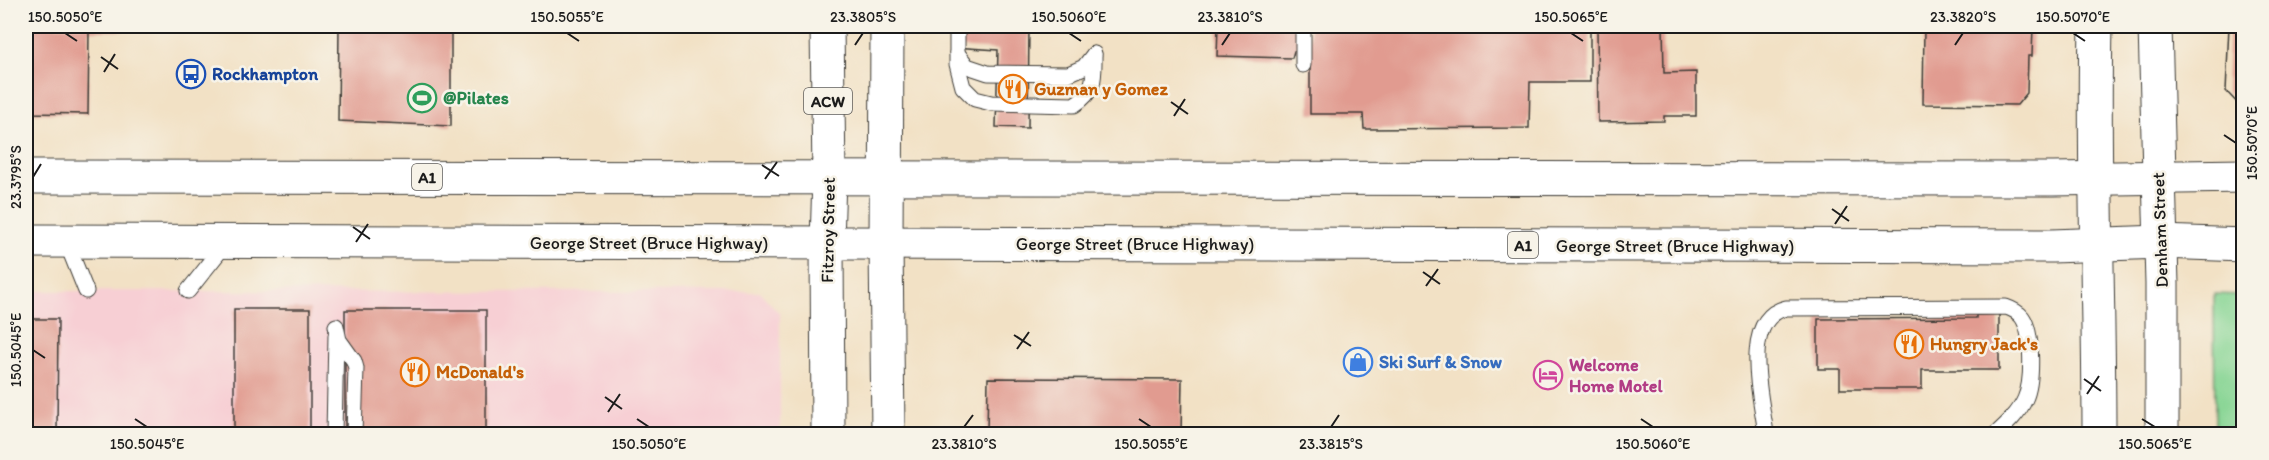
<svg xmlns="http://www.w3.org/2000/svg" width="2269" height="460" font-family="Itim,sans-serif">
<style>
.built{fill:#f7cfd4}
.green{fill:#88d594;stroke:#527858;stroke-width:1.5}
.building{fill:#e19b90}
.lines{fill:none;stroke-linecap:round;stroke-linejoin:round}
.service-casing{stroke:#3c3a35;stroke-width:17}
.tertiary-casing{stroke:#3c3a35;stroke-width:35}
.primary-casing{stroke:#3c3a35;stroke-width:35}
.trunk-casing{stroke:#3c3a35;stroke-width:35}
.service{stroke:#fff;stroke-width:15}
.tertiary{stroke:#fff;stroke-width:33}
.primary{stroke:#fff;stroke-width:33}
.trunk{stroke:#fff;stroke-width:33}
.ticks{fill:none;stroke:#1c1c1c;stroke-width:2}
.labels{text-anchor:middle;stroke-width:5;stroke-linejoin:round;paint-order:stroke}
.shield{fill:#f7f3e8;stroke:#5e5c59;stroke-width:1.5}
.shield-label{font-size:16px;font-weight:bold;fill:#1c1c1c}
.transit-label{font-size:18px;font-weight:bold;fill:#164399;stroke:#f7f3e8;text-anchor:start}
.food-label{font-size:18px;font-weight:bold;fill:#c56008;stroke:#f7f3e8;text-anchor:start}
.leisure-label{font-size:18px;font-weight:bold;fill:#27864d;stroke:#f7f3e8;text-anchor:start}
.street-label{font-size:18px;fill:#1c1c1c;stroke:#f7f3e8}
.shop-label{font-size:18px;font-weight:bold;fill:#366cbe;stroke:#f7f3e8;text-anchor:start}
.hotel-label{font-size:18px;font-weight:bold;fill:#b23c85;stroke:#f7f3e8;text-anchor:start}
.neatline{fill:none;stroke:#1c1c1c;stroke-width:2}
.ticks-label{font-size:15px;text-anchor:middle;fill:#1c1c1c}
</style>
<rect width="100%" height="100%" fill="#f7f3e8"/>
<filter id="ink" filterUnits="userSpaceOnUse"><feTurbulence type="fractalNoise" baseFrequency=".0167" numOctaves="2"/><feDisplacementMap in="SourceGraphic" scale="12" xChannelSelector="R" yChannelSelector="G"/><feConvolveMatrix kernelMatrix="1 2 1 2 8 2 1 2 1" color-interpolation-filters="sRGB"/></filter>
<filter id="wash" filterUnits="userSpaceOnUse"><feTurbulence type="fractalNoise" baseFrequency=".008" numOctaves="4" result="noise"/><feDisplacementMap in="SourceGraphic" scale="24" xChannelSelector="R" yChannelSelector="G"/><feGaussianBlur stdDeviation="1.35" result="paint"/><feColorMatrix in="noise" values="0 0 0 0 0 0 0 0 0 0 0 0 0 0 0 0 0 1.4 0 .05"/><feComposite in="paint" operator="in"/></filter>
<g filter="url(#wash)">
<rect width="100%" height="100%" fill="#f2e1c5"/>
<path class="built" d="M26 291 760 292 780 314V434H26Z"/>
<path class="green" d="M2214 294 2243 295V434H2215Z"/>
<g id="blocks">
<g class="building">
<path d="M26 26H165V30L89 31 88 114 26 113Z"/>
<path d="M339 26H451V126L338 121Z"/>
<path d="M952 26H1029L1028 128 996 127 998 50 953 47Z"/>
<path d="M1218 26H1306L1307 51H1294L1292 58 1217 56Z"/>
<path d="M1310 26H1590V82H1530L1529 128 1364 129 1363 114H1310Z"/>
<path d="M1597 26H1663L1664 73 1696 72V116H1664V121L1598 122Z"/>
<path d="M1924 26H2033L2032 56H2028L2027 93 2017 105 1923 104Z"/>
<path d="M2229 26H2244V110L2226 91Z"/>
<rect x="234" y="309" width="76" height="125"/>
<rect x="345" y="310" width="141" height="124"/>
<path d="M1999 314V370H1922V389H1840V369H1818V319L1976 318V315Z"/>
<path d="M26 319H58L57 434H26Z"/>
<path d="M988 378 1182 379 1181 434H987Z"/>
</g>
</g>
</g>
<g filter="url(#ink)">
<use href="#blocks" fill-opacity="0" stroke="#3c3a35" stroke-width="1.5"/>
<g class="lines">
<g class="service-casing">
<g id="service">
<path d="M957 26V64L963 87 975 99 991 103 1074 105C1096 91 1094 78 1094 54"/>
<path d="M957 53 967 66 988 73 1068 74 1084 67 1094 54"/>
<path d="M1303 65V26"/>
<path d="M66 241 86 291"/>
<path d="M188 291 227 242"/>
<path d="M336 326 339 340 354 361 356 368 354 434"/>
<path d="M334 434 336 335"/>
<path d="M1766 434C1762 400 1739 319 1786 308L2006 307C2012 309 2018 312 2022 317 2033 332 2033 382 2025 399 2019 413 2007 424 1996 434"/>
</g>
</g>
<g class="tertiary-casing">
<g id="tertiary">
<path d="M2096 26C2093 162 2099 298 2099 434"/>
<path d="M2155 26 2162 284V434"/>
<path d="M827 243 828 434"/>
<path d="M886 243 888 434"/>
</g>
</g>
<g class="primary-casing">
<g id="primary">
<path d="M827 243 829 177 827 26"/>
<path d="M886 243 887 26"/>
</g>
</g>
<g class="trunk-casing">
<g id="trunk">
<path d="M26 177 2053 179 2244 176"/>
<path d="M26 241 2052 246 2161 242 2244 245"/>
</g>
</g>
<use href="#service" class="service"/>
<use href="#tertiary" class="tertiary"/>
<use href="#primary" class="primary"/>
<use href="#trunk" class="trunk"/>
</g>
</g>
<path class="ticks" d="M65 33 77 41M567 33 579 41M1069 33 1081 41M1571 33 1583 41M2073 33 2085 41M855 45 863 33M1222 45 1230 33M1955 45 1963 33M101 57 118 69M104 72 115 54M1171 102 1188 114M1174 116 1185 99M2224 135 2236 143M762 165 779 176M33 177 41 164M765 179 777 162M1832 209 1849 221M1835 224 1847 206M353 227 370 239M356 242 368 224M1423 272 1440 284M1426 286 1438 269M1014 335 1031 346M1017 349 1029 332M33 350 45 358M2084 379 2101 391M2087 394 2099 376M605 397 622 409M608 412 620 394M135 419 147 427M637 419 649 427M1139 419 1151 427M1641 419 1653 427M2142 419 2155 427M964 427 973 415M1331 427 1339 415"/>
<defs>
<g id="bus-ring" transform="scale(1.5)"><circle r="9.5" fill="#f7f3e8" stroke="#1a4fb4" stroke-width="1.5"/><path d="M-5-6H5V4H4V6H2V4H-2V6H-4V4H-5ZM-3.5-4V0h7V-4ZM-3.5 1.2v1.5H-2V1.2ZM2 1.2v1.5H3.5V1.2Z" fill="#1a4fb4"/></g>
<g id="restaurant-ring" transform="scale(1.5)"><circle r="9.5" fill="#f7f3e8" stroke="#e8710a" stroke-width="1.5"/><path d="M-5-6h1v4h1v-4h1v4h1v-4h1v5L-1.5 .5V6h-2V.5L-5-1ZM5-6V6H3V1.5H1.5Q1.5-4 5-6Z" fill="#e8710a"/></g>
<g id="stadium-ring" transform="scale(1.5)"><circle r="9.5" fill="#f7f3e8" stroke="#2e9e5b" stroke-width="1.5"/><path d="M0-5a6.5 5 0 1 0 0 10a6.5 5 0 1 0 0-10ZM-3.5-1.8h7v3.6h-7Z" fill="#2e9e5b"/></g>
<g id="shop-ring" transform="scale(1.5)"><circle r="9.5" fill="#f7f3e8" stroke="#3f7fe0" stroke-width="1.5"/><path d="M-5-2.5h2.3a2.7 3.5 0 0 1 5.4 0H5L5.5 6h-11ZM-1.5-2.5h3a1.5 2.3 0 0 0-3 0Z" fill="#3f7fe0"/></g>
<g id="hotel-ring" transform="scale(1.5)"><circle r="9.5" fill="#f7f3e8" stroke="#d1479c" stroke-width="1.5"/><path d="M-6-4.5h1.5V1H6V5H4.5V3h-9V5H-6ZM-4 0a1.8 1.8 0 1 1 3.6 0ZM.5 0V-2.5h3Q6-2.5 6 0Z" fill="#d1479c"/></g>
</defs>
<g fill-rule="evenodd">
<use href="#bus-ring" x="191" y="74"/>
<use href="#restaurant-ring" x="1013" y="89"/>
<use href="#stadium-ring" x="422" y="98"/>
<use href="#restaurant-ring" x="1909" y="344"/>
<use href="#shop-ring" x="1358" y="362"/>
<use href="#restaurant-ring" x="415" y="372"/>
<use href="#hotel-ring" x="1548" y="375"/>
</g>
<g class="labels">
<g class="shield">
<rect x="804" y="88" width="48" height="26" rx="4.5"/>
<rect x="412" y="164" width="30" height="26" rx="4.5"/>
<rect x="1508" y="232" width="30" height="26" rx="4.5"/>
</g>
<g class="shield-label">
<text x="828" y="107">ACW</text>
<text x="427" y="183">A1</text>
<text x="1523" y="251">A1</text>
</g>
<g class="transit-label">
<text x="212" y="80">Rockhampton</text>
</g>
<g class="food-label">
<text x="1034" y="95">Guzman y Gomez</text>
<text x="1930" y="350">Hungry Jack's</text>
<text x="436" y="378">McDonald's</text>
</g>
<g class="leisure-label">
<text x="443" y="104">@Pilates</text>
</g>
<g class="street-label">
<text transform="translate(828 230) rotate(-89)" y="6">Fitzroy Street</text>
<text transform="translate(2160 230) rotate(-92)" y="6">Denham Street</text>
<text x="649" y="249">George Street (Bruce Highway)</text>
<text x="1135" y="250">George Street (Bruce Highway)</text>
<text x="1675" y="252">George Street (Bruce Highway)</text>
</g>
<g class="shop-label">
<text x="1379" y="368">Ski Surf &amp; Snow</text>
</g>
<g class="hotel-label">
<text x="1569" y="371">Welcome<tspan x="1569" dy="21">Home Motel</tspan></text>
</g>
</g>
<rect width="2269" height="460" fill="none" stroke="#f7f3e8" stroke-width="66"/>
<rect x="33" y="33" width="2203" height="394" class="neatline"/>
<g class="ticks-label">
<text x="65" y="22">150.5050°E</text>
<text x="567" y="22">150.5055°E</text>
<text x="863" y="22">23.3805°S</text>
<text x="1069" y="22">150.5060°E</text>
<text x="1230" y="22">23.3810°S</text>
<text x="1571" y="22">150.5065°E</text>
<text x="1963" y="22">23.3820°S</text>
<text x="2073" y="22">150.5070°E</text>
<text transform="translate(2252 143) rotate(-90)" y="5">150.5070°E</text>
<text transform="translate(16 177) rotate(-90)" y="5">23.3795°S</text>
<text transform="translate(16 350) rotate(-90)" y="5">150.5045°E</text>
<text x="147" y="449">150.5045°E</text>
<text x="649" y="449">150.5050°E</text>
<text x="964" y="449">23.3810°S</text>
<text x="1151" y="449">150.5055°E</text>
<text x="1331" y="449">23.3815°S</text>
<text x="1653" y="449">150.5060°E</text>
<text x="2155" y="449">150.5065°E</text>
</g>
</svg>
